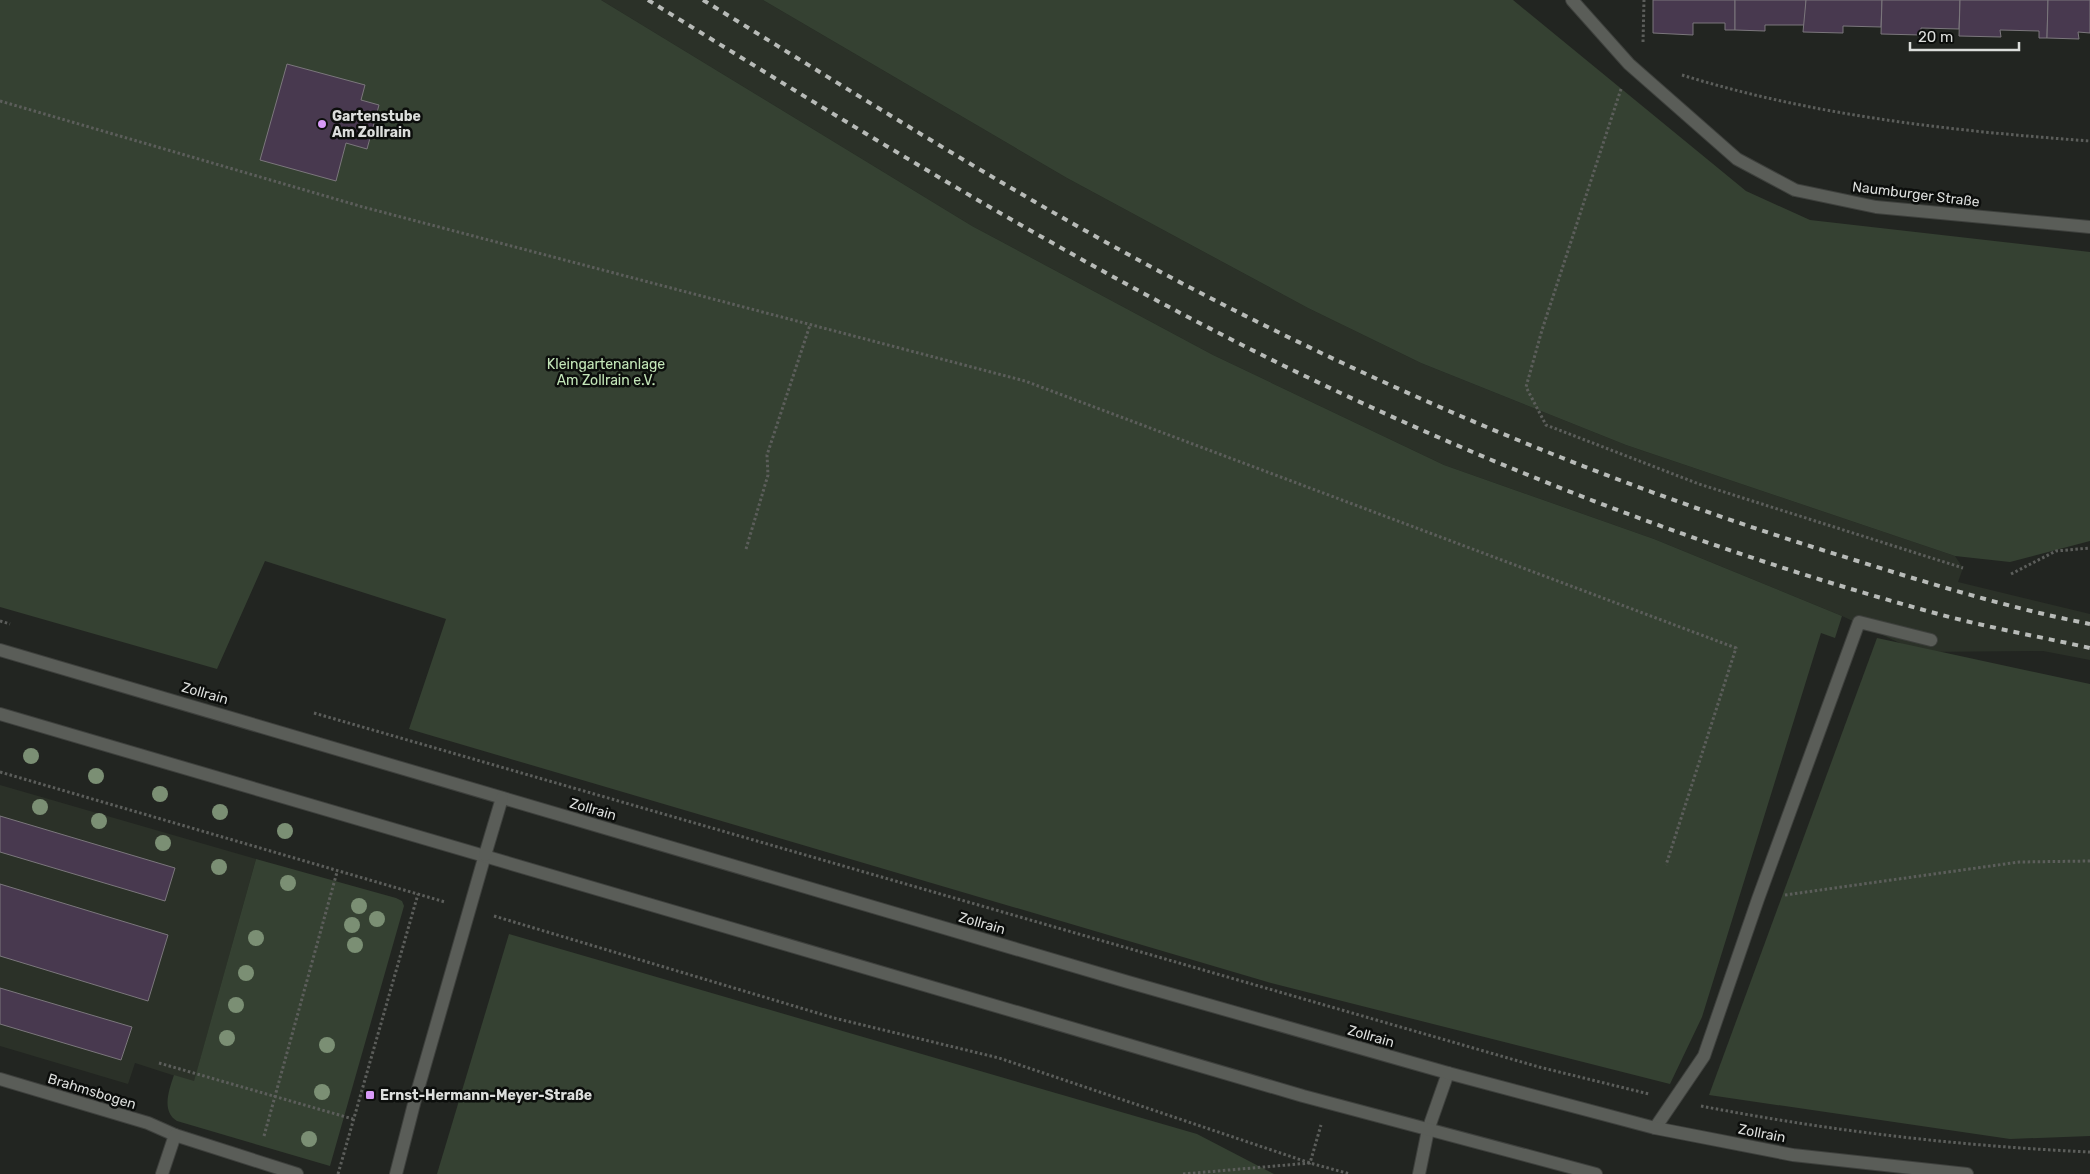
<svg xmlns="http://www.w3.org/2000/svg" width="2090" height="1174" font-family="Rubik,sans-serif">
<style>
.built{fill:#2b3128}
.green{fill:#354132}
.building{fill:#48394f;stroke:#7b777c}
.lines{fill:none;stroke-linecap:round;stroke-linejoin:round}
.lane-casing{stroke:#3e403d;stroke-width:14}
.street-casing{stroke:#3e403d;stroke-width:14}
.secondary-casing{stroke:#3e403d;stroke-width:14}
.path{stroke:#5c5e5b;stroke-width:3;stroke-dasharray:2.5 2.5;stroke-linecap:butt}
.lane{stroke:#5a5d58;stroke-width:12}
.street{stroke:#5a5d58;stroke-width:12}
.secondary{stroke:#5a5d58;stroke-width:12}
.rail{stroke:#b8bbb8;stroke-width:4;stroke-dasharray:6 6;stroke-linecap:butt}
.tree{fill:#7b8f74}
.poi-dot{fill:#d89af8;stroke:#0c0e0c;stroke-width:2}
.labels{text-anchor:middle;stroke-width:5;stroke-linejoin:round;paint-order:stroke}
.poi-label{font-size:14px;font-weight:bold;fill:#dcdedc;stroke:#0c0e0c;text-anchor:start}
.street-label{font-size:14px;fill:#dcdedc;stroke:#0c0e0c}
.park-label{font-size:14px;fill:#c3e6b8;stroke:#0c0e0c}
</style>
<rect width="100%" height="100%" fill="#222521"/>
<g class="built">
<path d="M601 0H763L1067 178 1308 308 1421 363 1626 445 1955 556 1963 568 1958 582 2090 614V660L2043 651 1919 652 1842 616 1654 539 1444 465 1213 355 972 226Z"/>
<path d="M0 785 256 859 194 1082 135 1063 128 1084 0 1046Z"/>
</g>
<g class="green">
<path d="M0 0H601L972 226 1213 355 1444 465 1654 539 1842 616 1835 638 1821 633 1702 1017 1670 1084 1271 983 409 729 446 619 265 561 217 669 0 607Z"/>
<path d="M763 0H1513L1746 191 1810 220 2090 252V541L2010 562 1955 556 1626 445 1421 363 1308 308 1067 178Z"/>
<path d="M1877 638 2090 684V1136L2010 1139 1709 1095Z"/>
<path d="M256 859 396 898 402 901 404 906 330 1166 177 1121C161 1111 169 1090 174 1075L194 1081Z"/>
<path d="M509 934 1197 1134 1274 1174H437Z"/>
</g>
<g class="building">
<path d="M1653 0H1735V30H1725V23H1693V35L1653 33Z"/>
<path d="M1735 0H1806L1805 25H1765V31L1735 30Z"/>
<path d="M1806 0H1882L1881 27 1843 26V33L1803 32Z"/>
<path d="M1882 0H1960L1959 29 1921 28V35L1881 34Z"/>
<path d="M1960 0H2048L2047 38H2039V31L2000 30 2001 37 1959 36Z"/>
<path d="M2048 0H2090V33L2078 32 2079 39 2047 38Z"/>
<path d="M287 64 365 85 361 100 379 105 367 149 346 143 336 181 260 160Z"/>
<path d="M0 816 175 868 165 901 0 852Z"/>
<path d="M0 884 168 935 148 1001 0 956Z"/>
<path d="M0 988 132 1027 121 1060 0 1024Z"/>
</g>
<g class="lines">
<g class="lane-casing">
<g id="lane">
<path d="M1572 0 1629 64 1737 159 1795 190 1876 207 2090 227"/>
<path d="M1655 1128 1704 1056 1758 899 1859 622 1931 640"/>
</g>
</g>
<g class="street-casing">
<g id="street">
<path d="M0 1079 148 1123 175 1135 297 1174"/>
<path d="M162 1174 175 1135"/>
<path d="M396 1174 416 1096 485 855"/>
<path d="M1419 1174 1428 1130 1448 1073"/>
</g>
</g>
<g class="secondary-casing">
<g id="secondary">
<path d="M0 650 1128 982 1448 1073 1655 1128 1793 1155 1967 1174"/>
<path d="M0 714 1303 1096 1596 1174"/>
<path d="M485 855 502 798"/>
</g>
</g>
<g class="path">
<path d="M1643 42 1644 0"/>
<path d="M1682 75C1814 116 1953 131 2090 141"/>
<path d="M1621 89 1542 330 1526 387 1546 425 1699 484 1963 568"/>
<path d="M0 101 363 207 1025 381 1736 648 1666 865"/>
<path d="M746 549 768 475 767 455 810 325"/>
<path d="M2011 574 2056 551 2090 548"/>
<path d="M0 621 10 624"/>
<path d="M314 713 1539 1067 1649 1094"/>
<path d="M0 772 445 902"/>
<path d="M1785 895 2019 862 2090 861"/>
<path d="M494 916 834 1018 999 1058 1310 1163 1350 1174"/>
<path d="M159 1063 353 1119"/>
<path d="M1701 1106C1830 1131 1959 1146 2090 1152"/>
<path d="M264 1136 337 872"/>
<path d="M338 1174 418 894"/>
<path d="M1183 1174 1310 1163 1321 1125"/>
</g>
<use href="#lane" class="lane"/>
<use href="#street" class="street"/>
<use href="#secondary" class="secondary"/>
<g class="rail">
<path d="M648 0C847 123 1047 247 1256 352 1474 461 1706 551 1942 615 1991 628 2041 637 2090 648"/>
<path d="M703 0C858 95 1011 193 1172 278 1378 387 1594 478 1816 548 1906 576 1998 606 2090 624"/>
</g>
</g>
<g class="tree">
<circle cx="31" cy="756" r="8"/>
<circle cx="96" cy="776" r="8"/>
<circle cx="160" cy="794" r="8"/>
<circle cx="40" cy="807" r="8"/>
<circle cx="220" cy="812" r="8"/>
<circle cx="99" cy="821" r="8"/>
<circle cx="285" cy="831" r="8"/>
<circle cx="163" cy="843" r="8"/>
<circle cx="219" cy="867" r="8"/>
<circle cx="288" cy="883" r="8"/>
<circle cx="359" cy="906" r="8"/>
<circle cx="377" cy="919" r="8"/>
<circle cx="352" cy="925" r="8"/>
<circle cx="256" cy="938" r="8"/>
<circle cx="355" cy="945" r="8"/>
<circle cx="246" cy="973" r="8"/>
<circle cx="236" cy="1005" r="8"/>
<circle cx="227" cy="1038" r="8"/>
<circle cx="327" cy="1045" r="8"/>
<circle cx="322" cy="1092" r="8"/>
<circle cx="309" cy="1139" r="8"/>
</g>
<g class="poi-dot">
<circle cx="322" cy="124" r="5"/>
<rect x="365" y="1090" width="10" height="10" rx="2.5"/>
</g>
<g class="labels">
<g class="poi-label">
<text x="332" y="121">Gartenstube<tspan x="332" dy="16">Am Zollrain</tspan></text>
<text x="380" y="1100">Ernst-Hermann-Meyer-Straße</text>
</g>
<g class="street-label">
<text transform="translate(1916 194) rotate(7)" y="5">Naumburger Straße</text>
<text transform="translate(205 693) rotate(16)" y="5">Zollrain</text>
<text transform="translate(593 809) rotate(16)" y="5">Zollrain</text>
<text transform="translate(982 923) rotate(16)" y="5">Zollrain</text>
<text transform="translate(1371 1036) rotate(16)" y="5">Zollrain</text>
<text transform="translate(92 1091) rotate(17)" y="5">Brahmsbogen</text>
<text transform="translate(1762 1133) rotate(11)" y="5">Zollrain</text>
</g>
<g class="park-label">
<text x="606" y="369">Kleingartenanlage<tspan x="606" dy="16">Am Zollrain e.V.</tspan></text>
</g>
</g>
<path d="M1910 42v8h109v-8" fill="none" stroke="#dcdedc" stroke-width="2.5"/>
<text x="1918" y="42" font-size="15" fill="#dcdedc" stroke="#0c0e0c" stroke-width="4" paint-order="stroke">20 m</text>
</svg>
